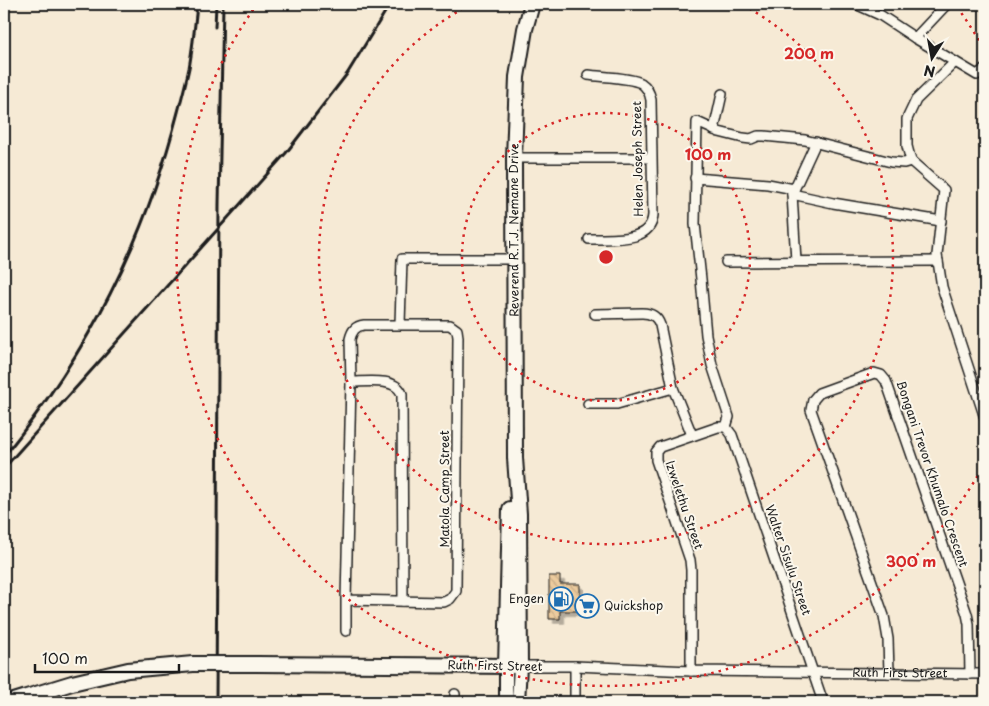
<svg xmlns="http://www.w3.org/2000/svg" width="989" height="706" font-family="'Playpen Sans',sans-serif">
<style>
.building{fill:url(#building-back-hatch);stroke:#1c1c1c;filter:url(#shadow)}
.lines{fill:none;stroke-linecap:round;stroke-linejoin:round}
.street-casing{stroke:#1c1c1c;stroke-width:12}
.secondary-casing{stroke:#1c1c1c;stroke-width:16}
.primary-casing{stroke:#1c1c1c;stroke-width:18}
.street{stroke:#fbf7ec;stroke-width:9}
.secondary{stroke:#fbf7ec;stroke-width:12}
.primary{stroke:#fbf7ec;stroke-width:14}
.rail{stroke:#1c1c1c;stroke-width:3}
.primary-bridge-casing{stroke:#1c1c1c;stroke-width:18;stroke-linecap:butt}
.primary-bridge{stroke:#fbf7ec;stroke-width:14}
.ring{fill:none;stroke:#d62828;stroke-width:2.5;stroke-dasharray:2.5 5}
.labels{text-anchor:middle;stroke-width:4;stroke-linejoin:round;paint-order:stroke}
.street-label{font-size:12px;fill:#1c1c1c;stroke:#fbf7ec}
.poi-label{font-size:12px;fill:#1c1c1c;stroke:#fbf7ec;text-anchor:end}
.centre{fill:#d62828;stroke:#fbf7ec;stroke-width:2.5}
.ring-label{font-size:15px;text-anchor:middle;font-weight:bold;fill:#d62828;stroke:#fbf7ec;stroke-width:4;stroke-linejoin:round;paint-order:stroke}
</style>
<defs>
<pattern id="building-back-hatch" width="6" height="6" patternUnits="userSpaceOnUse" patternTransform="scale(1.25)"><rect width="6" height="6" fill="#eccb9e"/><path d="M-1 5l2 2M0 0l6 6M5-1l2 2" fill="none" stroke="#caae88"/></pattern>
<filter id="shadow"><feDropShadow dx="4.5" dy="4.5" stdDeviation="0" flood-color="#0004"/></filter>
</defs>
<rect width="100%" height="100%" fill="#f6ead5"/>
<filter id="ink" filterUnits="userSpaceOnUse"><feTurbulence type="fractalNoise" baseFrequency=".02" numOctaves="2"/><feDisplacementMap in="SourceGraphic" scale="10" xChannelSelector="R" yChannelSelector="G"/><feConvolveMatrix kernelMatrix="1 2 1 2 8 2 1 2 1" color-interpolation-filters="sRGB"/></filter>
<g filter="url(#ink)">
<path class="building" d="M549 576H560V584H580V611H560V619H549Z"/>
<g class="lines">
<g class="street-casing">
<g id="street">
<path d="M859 4 860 6 880 15 915 38 977 75 985 69"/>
<path d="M915 38 947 4"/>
<path d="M955 62 916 100 907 119V146L911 161 944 190 937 255 942 287 985 418"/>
<path d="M588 75C602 77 629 77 641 83 647 87 650 94 651 100L653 215C651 244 610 238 589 239"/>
<path d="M714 130 722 94"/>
<path d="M514 158H651"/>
<path d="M695 178 768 184 794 189"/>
<path d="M792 194 833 203 941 221"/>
<path d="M796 261 792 194 816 142"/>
<path d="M726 262 938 261"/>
<path d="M595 314 642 313C651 313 657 316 660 325L673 388 692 435"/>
<path d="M400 324 402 259H515"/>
<path d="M351 382C366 382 396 377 402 394L403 601"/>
<path d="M588 404H617L673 388"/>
<path d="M726 427 729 417 712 365 706 335 701 279 695 224 697 122 719 132 743 138 751 139 758 136H764L805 140 891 162 904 163 911 161"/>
<path d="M726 427 732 435 823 702"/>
<path d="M346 631V600L351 382 350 339C352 331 355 326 364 325H450L457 330 458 337 456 591 450 599 444 602 346 600"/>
<path id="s1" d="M520 666H575L691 671 985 674"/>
<path d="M691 671V570L690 560 656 460V452L660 447 718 427H726"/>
<path d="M889 673 888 639 884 616 811 410 813 400 819 393 874 373 881 375 886 381 967 614 969 624 970 674"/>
<path d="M455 694V702"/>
<path d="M575 702V666"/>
</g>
</g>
<g class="secondary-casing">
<g id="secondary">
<path d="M506 666V702"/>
<path d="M518 702 520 666"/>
</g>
</g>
<g class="primary-casing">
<g id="primary">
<path id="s2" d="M256 664 520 666 519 514 515 458 514 158 517 77 525 29 532 4"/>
<path d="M506 666 510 509"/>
<path d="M10 702 72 683 128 670 193 664"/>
</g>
</g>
<use href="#street" class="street"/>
<use href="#secondary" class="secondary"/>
<use href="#primary" class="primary"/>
<g class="rail">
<path d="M215 27 216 4"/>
<path d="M4 456C89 351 144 243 178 112 182 97 186 82 189 68 193 46 195 25 197 4"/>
<path d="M4 468 286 153 347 74 390 4"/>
<path d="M216 702 219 204 223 4"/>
</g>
<g class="primary-bridge-casing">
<path id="primary-bridge" d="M193 664H256"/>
</g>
<use href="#primary-bridge" class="primary-bridge"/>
</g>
</g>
<g class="ring">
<circle cx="606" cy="257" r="144"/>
<path d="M743 5A287 287 0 1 1 469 5"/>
<path d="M985 463A431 431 0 1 1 255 7M957 7A431 431 0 0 1 985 51"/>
</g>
<defs>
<g id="fuel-ring" transform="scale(1.25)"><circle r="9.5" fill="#fbf7ec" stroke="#1f6fb2" stroke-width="1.5"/><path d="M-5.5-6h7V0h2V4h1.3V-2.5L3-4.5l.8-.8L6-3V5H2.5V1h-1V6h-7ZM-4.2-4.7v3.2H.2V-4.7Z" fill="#1f6fb2"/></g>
<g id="supermarket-ring" transform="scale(1.25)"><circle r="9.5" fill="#fbf7ec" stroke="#1f6fb2" stroke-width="1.5"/><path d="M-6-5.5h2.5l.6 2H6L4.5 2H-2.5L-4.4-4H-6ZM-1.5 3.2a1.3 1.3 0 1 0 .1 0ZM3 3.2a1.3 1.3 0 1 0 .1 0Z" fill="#1f6fb2"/></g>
</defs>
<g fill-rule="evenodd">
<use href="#fuel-ring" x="561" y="599"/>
<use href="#supermarket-ring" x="587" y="606"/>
</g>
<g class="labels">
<g class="street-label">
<text transform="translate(638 159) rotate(-91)" y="4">Helen Joseph Street</text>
<text dy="4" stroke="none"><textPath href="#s2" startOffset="700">Reverend R.T.J. Nemane Drive</textPath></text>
<text transform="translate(932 474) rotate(71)" y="4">Bongani Trevor Khumalo Crescent</text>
<text transform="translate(445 489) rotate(-90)" y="4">Matola Camp Street</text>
<text transform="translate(684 505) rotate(71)" y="4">Izwelethu Street</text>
<text transform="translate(788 560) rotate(71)" y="4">Walter Sisulu Street</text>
<text transform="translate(495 666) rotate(1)" y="4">Ruth First Street</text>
<text dy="4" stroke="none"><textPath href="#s1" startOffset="380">Ruth First Street</textPath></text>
</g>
<g class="poi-label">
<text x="544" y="603">Engen</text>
<text x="604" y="610" text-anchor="start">Quickshop</text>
</g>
</g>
<circle cx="606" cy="257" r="8" class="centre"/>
<g class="ring-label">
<text x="809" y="59">200 m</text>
<text x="708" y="160">100 m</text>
<text x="911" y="567">300 m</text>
</g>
<rect width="989" height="706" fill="none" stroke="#fbf7ec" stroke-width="20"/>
<rect x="10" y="10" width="969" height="686" fill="none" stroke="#1c1c1c" stroke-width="2" filter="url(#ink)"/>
<g transform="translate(932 58) rotate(191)" stroke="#fbf7ec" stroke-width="4" paint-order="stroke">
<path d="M0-4L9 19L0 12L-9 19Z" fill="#1c1c1c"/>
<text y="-8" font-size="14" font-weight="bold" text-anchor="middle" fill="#1c1c1c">N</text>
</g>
<path d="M35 664v8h144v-8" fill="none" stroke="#1c1c1c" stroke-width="2.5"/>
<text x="42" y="664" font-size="15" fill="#1c1c1c" stroke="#fbf7ec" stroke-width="4" paint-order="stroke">100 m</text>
</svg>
